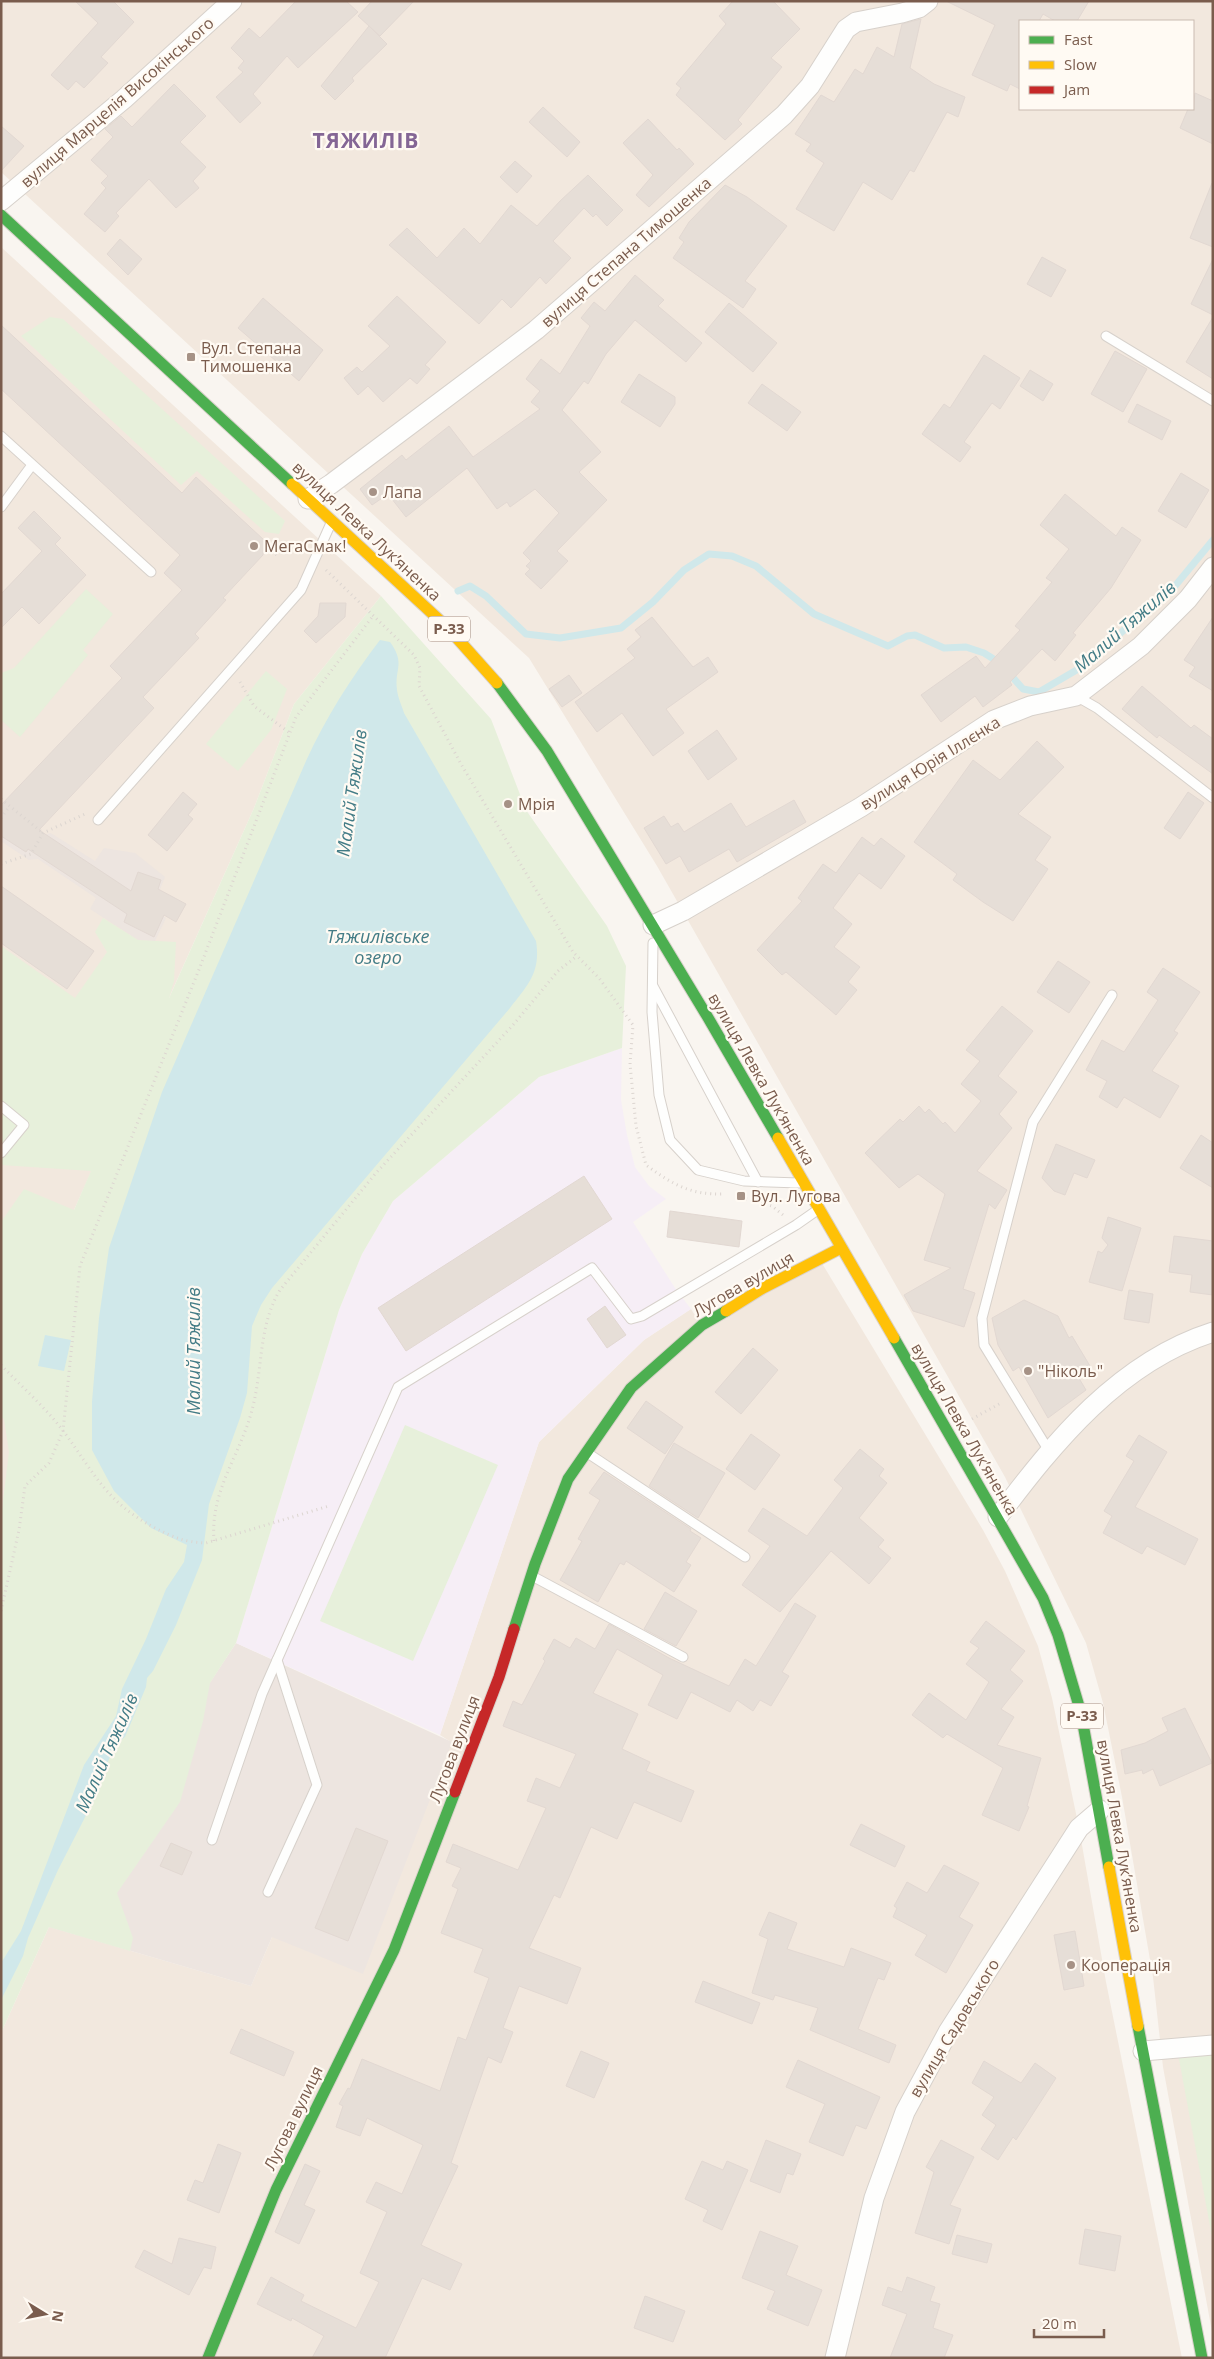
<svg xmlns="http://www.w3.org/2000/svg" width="1214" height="2359" font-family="'Open Sans',sans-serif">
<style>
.residential{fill:#f2e8de;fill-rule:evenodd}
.industrial{fill:#ede5e0}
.education{fill:#f6eef6}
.green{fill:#e7f0db}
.water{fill:#d0e8ea}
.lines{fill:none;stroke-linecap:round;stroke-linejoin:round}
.stream{stroke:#d0e8ea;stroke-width:7}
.building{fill:#e6ded7;stroke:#e2d8d2}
.lane-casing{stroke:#d7d1cb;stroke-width:11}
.street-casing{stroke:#d7d1cb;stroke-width:21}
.fast-casing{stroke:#d9d2cb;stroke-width:13}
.slow-casing{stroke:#d9d2cb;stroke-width:13}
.jam-casing{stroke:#d9d2cb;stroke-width:13}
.path{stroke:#dcd5d0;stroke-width:3;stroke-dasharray:1 4;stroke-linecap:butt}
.lane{stroke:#fefefd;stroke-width:9}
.street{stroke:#fefefd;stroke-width:19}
.fast{stroke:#4caf50;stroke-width:11}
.slow{stroke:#ffc107;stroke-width:11}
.jam{stroke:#c62828;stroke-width:11}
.poi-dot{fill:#a69286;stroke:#fffaf3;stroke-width:2}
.labels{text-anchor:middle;stroke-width:4.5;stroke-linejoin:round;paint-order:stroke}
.shield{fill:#fffaf3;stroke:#a28b7f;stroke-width:1}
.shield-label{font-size:15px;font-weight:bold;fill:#7a5c4d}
.street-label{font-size:16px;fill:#7a5c4d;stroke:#fffaf3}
.poi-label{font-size:16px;fill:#7a5c4d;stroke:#fffaf3;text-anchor:start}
.water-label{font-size:18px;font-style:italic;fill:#437c86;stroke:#fffaf3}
.district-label{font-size:21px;font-weight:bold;letter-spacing:1px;fill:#846695;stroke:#fffaf3}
</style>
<rect width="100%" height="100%" fill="#f9f5f0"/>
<g class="residential">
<path d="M1 1H1213V2337L1163 2067 1153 1977 1122 1797 1103 1703 1086 1643 1005 1477 657 866 529 658 1 172ZM1020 21H1193V109H1020Z"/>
<path d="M1 247 381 596 294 704 254 808 74 1210 1 1534Z"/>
<path d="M820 1260 983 1530 1005 1571 1038 1646 1052 1698 1079 1828 1106 1982 1182 2358H1V2033L49 1927 251 1986 272 1937 451 1742 440 1735 539 1442 644 1340 691 1309 701 1325Z"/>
</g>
<g class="industrial">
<path d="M1 822 43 836 50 833 54 835 95 861 104 848 135 853 165 877 152 910 166 918 155 941 138 940 90 909 96 898 38 859 29 860 1 841Z"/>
<path d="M236 1643 452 1742 363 1974 272 1937 251 1986 49 1927Z"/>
</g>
<path class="education" d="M622 1048 621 1100 627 1135 635 1167 649 1186 666 1199 633 1222 675 1288 691 1309 644 1340 539 1442 440 1735 236 1643 339 1310 362 1254 393 1201 539 1077Z"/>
<g class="green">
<path d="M50 317 63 319 285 521 279 534 265 532 197 471 181 485 21 336Z"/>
<path d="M86 589 113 614 83 650 88 655 20 737 1 720V673L14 668Z"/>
<path d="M381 596 491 719 526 810 607 926 626 966 622 1048 539 1077 393 1201 362 1254 339 1310 236 1643 210 1683 203 1721 180 1802 117 1893 133 1938 130 1951 49 1927 1 2033V1517L9 1452 4 1419 1 1417V1222L24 1189 74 1210 91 1171 1 1165V946L75 998 107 952 95 932 103 918 138 940 176 942 174 981 169 998 254 808 294 704Z"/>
<path d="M266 671 287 689 271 730 238 771 206 744Z"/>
<path d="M405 1425 498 1465 413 1661 320 1621Z"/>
<path d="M1213 2051V2242L1178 2054Z"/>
</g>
<g class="water">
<path d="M380 640 390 642C406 664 394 669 397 690 398 698 402 706 404 713L536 941C541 972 528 985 510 1008L272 1288 261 1305 252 1326 247 1393 240 1418 209 1504 202 1560 176 1625 153 1671 147 1678 146 1687 125 1737 116 1744 105 1768 100 1788 58 1870 28 1938 23 1956 1 2000V1963L21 1931 84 1765 116 1716 122 1689 146 1639 166 1589 184 1562 187 1545 151 1528 114 1491 92 1450V1402L99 1318 109 1248 162 1092 306 761C326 717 351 678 380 640Z"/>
<path d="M45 1335 71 1340 64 1371 38 1366Z"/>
</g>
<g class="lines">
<g class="stream">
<path d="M458 591 470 586 486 596 526 634 560 638 621 628 653 602 684 570 709 554 732 556 756 566 814 614 888 646 907 636 915 635 944 648 966 647 984 653 1000 663"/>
<path d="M1007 671 1023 689 1039 692 1080 668 1175 586 1213 540"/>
</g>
</g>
<g class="building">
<path d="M75 1H113L134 22 101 57 108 63 84 88 76 81 68 90 51 75 98 23Z"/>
<path d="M296 1H346L358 12 298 68 287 56 253 94 261 103 240 123 216 97 243 72 238 68 244 61 231 48 249 28 260 38Z"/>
<path d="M372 1H414L380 36 358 16Z"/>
<path d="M733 1H773L800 29 771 58 782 67 738 120 742 124 725 140 676 95 681 88 676 84 726 24 719 16Z"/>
<path d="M946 1H1089L1077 21H1055L1043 14 1039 21H1020V89L1010 84 1007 91 972 75 995 25Z"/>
<path d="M921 19 910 68 934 84 965 97 958 117 947 112 914 172 910 170 892 200 863 182 834 231 796 209 824 163 806 151 811 144 795 134 821 95 834 102 855 69 863 74 877 47 894 57 902 24Z"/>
<path d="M369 26 387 44 352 78 354 81 335 100 321 86Z"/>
<path d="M174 84 206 116 180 142 206 167 193 181 199 188 176 208 149 179 116 213 119 216 105 232 84 214 106 188 101 183 108 176 91 160 113 137 105 129 121 116 132 127Z"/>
<path d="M1195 93 1213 101V144L1180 128 1188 109H1193Z"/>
<path d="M543 107 580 142 567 157 529 122Z"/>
<path d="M648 119 677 150 679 148 694 164 649 207 636 195 653 175 623 143Z"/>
<path d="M1 126 24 146 1 171Z"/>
<path d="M515 161 532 176 517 193 500 177Z"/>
<path d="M588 175 623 210 607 226 596 214 593 217 584 208 553 241 571 258 546 284 540 277 511 308 502 299 479 324 389 245 407 228 437 258 464 228 480 244 511 205 537 226 560 201Z"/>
<path d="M1212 183H1213V247L1190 238Z"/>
<path d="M725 185 747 197 787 226 745 281 756 289 743 308 673 258 684 242 679 238 689 222Z"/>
<path d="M120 239 142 259 128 275 107 254Z"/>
<path d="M1042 257 1066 270 1051 297 1027 284Z"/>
<path d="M1213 259V315L1191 304Z"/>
<path d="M635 275 664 300 658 306 702 343 686 362 635 320 606 354 588 384 584 381 562 410 601 452 579 472 607 500 557 551 568 561 541 589 525 574 530 569 526 566 531 561 523 553 559 513 535 489 510 507 507 502 497 509 467 468 406 517 388 494 372 505 360 489 402 455 406 460 449 426 473 457 540 409 531 402 540 391 526 379 541 359 560 374 590 326 581 318 594 302 605 311Z"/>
<path d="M397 296 446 342 425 365 430 369 417 384 410 378 383 402 368 386 358 395 344 378 357 367 362 372 390 346 368 326Z"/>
<path d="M263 298 323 350 299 381 238 328Z"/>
<path d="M729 303 777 343 753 372 705 332Z"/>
<path d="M1213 317V379L1186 362Z"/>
<path d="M1 325 182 493 196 477 264 540 263 555 223 598 226 600 195 634 199 638 143 697 154 708 39 830 131 891 138 872 161 880 158 889 186 904 176 922 164 915 154 937 124 922 127 914 28 849 26 852 1 836V805L122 678 110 666 182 590 164 573 180 555 1 389Z"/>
<path d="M1115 351 1147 369 1123 412 1091 394Z"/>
<path d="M984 355 1020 378 1000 409 992 403 964 442 971 447 960 462 922 434 944 404 950 408Z"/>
<path d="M1030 370 1053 384 1043 401 1020 386Z"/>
<path d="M639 374 675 397V404L660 427 621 402Z"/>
<path d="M762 384 801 412 787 431 748 403Z"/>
<path d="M1137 404 1171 421 1162 440 1128 422Z"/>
<path d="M1181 473 1209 490 1186 528 1158 511Z"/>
<path d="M1065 494 1116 536 1122 527 1141 540 1111 588 1073 633 1076 635 1055 661 1042 649 1010 682 1012 685 983 707 975 696 941 722 921 695 976 656 985 668 1020 630 1015 626 1052 582 1046 578 1069 549 1040 525Z"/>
<path d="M34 511 61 538 55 544 86 575 39 624 22 607 1 628V594L42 551 18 528Z"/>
<path d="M320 603H346L345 617 316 643 304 631 318 616Z"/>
<path d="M652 617 693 667 708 657 718 672 666 709 684 733 653 756 622 713 597 732 575 702 635 658 627 649 641 637 635 630Z"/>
<path d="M1213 617V691L1189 676 1195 667 1184 660Z"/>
<path d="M569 675 582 693 562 707 549 689Z"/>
<path d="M1142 686 1191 728 1194 725 1213 739V774L1159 735 1157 738 1122 709Z"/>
<path d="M717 730 737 759 708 780 688 751Z"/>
<path d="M1037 741 1064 767 1018 814 1051 837 1035 860 1048 869 1013 921 983 902 953 880 957 874 914 842 973 760 1000 780Z"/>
<path d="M183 792 197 804 188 815 193 819 167 851 148 835Z"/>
<path d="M1188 792 1204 803 1180 839 1164 828Z"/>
<path d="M794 800 806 822 737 862 729 849 689 872 680 856 666 864 644 828 664 816 671 827 678 823 684 832 731 803 746 827Z"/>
<path d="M862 837 874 846 881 838 905 856 881 889 859 873 833 908 852 924 834 947 860 967 848 982 857 990 836 1015 786 972 782 975 757 950 802 901 798 898 823 864 836 873Z"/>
<path d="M1 886 94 951 67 989 1 943Z"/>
<path d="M1058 961 1090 982 1069 1013 1037 992Z"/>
<path d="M1163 968 1200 992 1174 1031 1178 1033 1152 1071 1179 1086 1160 1118 1124 1097 1117 1108 1099 1097 1107 1081 1086 1070 1102 1040 1124 1052 1158 1000 1147 992Z"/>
<path d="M1002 1006 1033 1031 998 1076 1017 1092 999 1114 1012 1128 977 1171 1007 1190 995 1209 989 1204 963 1289 975 1293 964 1327 913 1311 904 1295 951 1268 924 1260 945 1194 918 1174 899 1188 865 1153 900 1119 903 1122 919 1106 925 1113 929 1109 943 1124 945 1122 955 1133 981 1101 961 1084 980 1061 966 1050Z"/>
<path d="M1201 1135 1213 1143V1188L1180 1168Z"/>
<path d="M1056 1144 1095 1160 1087 1178 1074 1173 1065 1195 1054 1191 1042 1178Z"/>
<path d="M584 1176 612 1219 406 1351 378 1308Z"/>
<path d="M670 1211 742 1221 739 1247 667 1237Z"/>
<path d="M1108 1217 1141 1228 1122 1291 1089 1282 1098 1251 1102 1253 1108 1245 1102 1238Z"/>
<path d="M1174 1236 1213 1241V1295L1190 1292 1192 1275 1169 1272Z"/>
<path d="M1129 1290 1153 1294 1149 1323 1124 1319Z"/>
<path d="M1024 1300 1058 1316 1069 1338 1072 1336 1090 1366 1077 1375 1086 1390 1048 1418 1019 1367 1013 1371 998 1345 992 1318Z"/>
<path d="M605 1306 626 1335 607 1348 587 1319Z"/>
<path d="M753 1348 778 1370 741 1414 715 1392Z"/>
<path d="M646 1401 683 1427 665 1454 627 1428Z"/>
<path d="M751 1434 780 1455 755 1490 726 1469Z"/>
<path d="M1139 1435 1167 1452 1135 1507 1198 1539 1185 1565 1147 1546 1142 1554 1103 1533 1112 1516 1104 1511 1134 1461 1126 1456Z"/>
<path d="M674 1443 725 1473 698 1518 649 1486Z"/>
<path d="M860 1449 884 1469 879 1476 887 1483 859 1518 884 1540 878 1547 891 1558 869 1584 831 1551 780 1612 742 1585 770 1546 748 1531 763 1508 807 1536 843 1488 834 1480Z"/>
<path d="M604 1472 691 1529 690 1531 701 1538 686 1562 691 1565 674 1592 626 1561 624 1565 620 1563 598 1602 560 1580 582 1541 578 1539 600 1500 589 1493Z"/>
<path d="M665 1592 697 1611 676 1646 644 1629Z"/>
<path d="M795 1603 816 1616 782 1672 789 1676 771 1706 760 1700 753 1711 737 1700 730 1712 691 1692 677 1719 648 1705 663 1675 617 1649 593 1693 638 1714 622 1749 650 1762 646 1771 694 1791 681 1822 634 1802 617 1839 591 1827 560 1898 554 1895 529 1948 581 1968 567 2004 519 1986 503 2028 513 2032 501 2063 488 2057 451 2163 458 2166 421 2245 462 2264 450 2290 422 2278 385 2358H312L324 2336 292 2318 291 2321 257 2304 271 2277 304 2295 301 2301 356 2328 379 2282 360 2273 387 2212 366 2202 376 2182 402 2194 423 2145 367 2118 360 2136 336 2127 343 2106 339 2104 348 2088 350 2089 362 2059 440 2091 458 2037 466 2040 489 1978 474 1972 483 1949 441 1933 458 1889 452 1886 461 1868 446 1862 453 1844 518 1870 546 1808 527 1801 536 1778 560 1788 576 1754 503 1726 513 1701 522 1705 545 1661 543 1659 554 1639 570 1648 576 1638 595 1649 609 1624 669 1658 729 1686 745 1659 756 1666Z"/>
<path d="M986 1621 1025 1651 1010 1670 1023 1681 1001 1709 1014 1717 997 1745 1041 1758 1027 1806 1029 1807 1019 1831 982 1815 1003 1768 947 1734 943 1738 912 1715 929 1693 966 1720 989 1682 966 1664 979 1648 970 1642Z"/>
<path d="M1185 1708 1212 1763 1160 1786 1153 1769 1143 1774 1142 1770 1125 1774 1121 1750 1145 1743 1168 1731 1162 1718Z"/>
<path d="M861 1824 905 1846 895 1867 850 1845Z"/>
<path d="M356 1828 388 1841 348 1941 315 1928Z"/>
<path d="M171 1843 192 1852 182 1875 160 1866Z"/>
<path d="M944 1865 979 1883 959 1917 973 1925 946 1973 915 1955 927 1935 893 1917 897 1908 894 1906 907 1882 927 1893Z"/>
<path d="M769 1912 797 1923 787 1949 844 1967 851 1948 891 1963 884 1980 878 1978 858 2029 896 2045 889 2063 810 2030 818 2008 775 1995 773 2000 752 1993 768 1939 759 1935Z"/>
<path d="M1075 1931 1084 1986 1064 1990 1054 1935Z"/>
<path d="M703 1981 760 2003 752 2024 695 2002Z"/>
<path d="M241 2029 294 2052 284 2076 230 2053Z"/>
<path d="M581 2051 609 2063 594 2098 566 2086Z"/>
<path d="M798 2060 880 2097 866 2129 856 2125 843 2156 809 2142 825 2104 786 2087Z"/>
<path d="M984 2061 1021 2083 1035 2063 1056 2078 1016 2140 1013 2137 998 2160 981 2149 996 2125 982 2115 994 2097 972 2083Z"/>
<path d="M766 2140 801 2154 793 2175 787 2173 780 2193 750 2181Z"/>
<path d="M941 2140 974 2157 950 2205 961 2209 949 2244 915 2233 934 2172 926 2167Z"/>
<path d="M218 2144 241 2153 219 2213 187 2200 195 2180 203 2183Z"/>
<path d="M702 2161 723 2170 727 2161 748 2170 722 2230 703 2221 708 2210 685 2199Z"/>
<path d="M305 2164 320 2171 304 2205 315 2210 299 2244 275 2232Z"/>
<path d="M1085 2229 1121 2236 1115 2271 1079 2264Z"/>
<path d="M760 2231 798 2246 786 2275 822 2290 808 2326 767 2309 775 2291 742 2278Z"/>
<path d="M957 2235 992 2244 987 2263 952 2254Z"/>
<path d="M179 2238 216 2247 211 2269 204 2267 189 2295 135 2267 144 2250 172 2264Z"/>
<path d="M907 2277 935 2287 930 2301 940 2304 933 2328 953 2335 944 2358H890L907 2314 882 2305 888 2287 902 2292Z"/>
<path d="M645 2296 685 2311 673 2342 634 2328Z"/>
</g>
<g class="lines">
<g class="lane-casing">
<g id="lane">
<path d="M1106 336 1213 401"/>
<path d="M1 436 151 572"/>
<path d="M1 507 32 465"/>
<path d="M1076 696 1097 708 1213 798"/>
<path d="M98 820 301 590 331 523"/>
<path d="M653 943 652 1012 659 1095 670 1140 698 1170 744 1181 799 1183"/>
<path d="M653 986 758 1182"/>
<path d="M1 1106 24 1125 1 1153"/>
<path d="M1049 1451 984 1345 982 1318 1033 1122 1112 995"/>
<path d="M589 1454 745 1557"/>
<path d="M534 1577 683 1657"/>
<path d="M212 1840 262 1694 398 1387 592 1268 631 1319 642 1316 796 1225 816 1211"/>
<path d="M268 1892 317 1785 277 1660"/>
</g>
</g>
<g class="street-casing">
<g id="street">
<path d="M1 201 124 99 232 1"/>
<path d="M308 499 331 484 536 330 784 115 810 86 846 29 856 22 902 13 919 8 928 1"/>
<path d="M653 925 683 911 861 807 994 720 1030 706 1076 696 1141 646 1188 599 1213 567"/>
<path d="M998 1517C1055 1441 1119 1362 1213 1332"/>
<path d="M1143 2051 1213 2045"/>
<path d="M835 2358 874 2198 905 2112 948 2032 1079 1828 1100 1810"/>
</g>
</g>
<g class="fast-casing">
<g id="fast">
<path d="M1 215 292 484"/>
<path d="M497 683 547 751 707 1016 778 1138"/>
<path d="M894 1338 1043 1598 1058 1635 1081 1713 1109 1867"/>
<path d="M514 1629 535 1564 568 1479 631 1388 702 1325 726 1311"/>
<path d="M1138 2026 1202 2358"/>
<path d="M208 2358 276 2190 394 1950 455 1792"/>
</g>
</g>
<g class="slow-casing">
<g id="slow">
<path d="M292 484 448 628 497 683"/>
<path d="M778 1138 894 1338"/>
<path d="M726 1311 763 1288 841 1248"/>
<path d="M1109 1867 1138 2026"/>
</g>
</g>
<g class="jam-casing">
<path id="jam" d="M455 1792 499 1677 514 1629"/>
</g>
<g class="path">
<path d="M264 545 277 555"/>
<path d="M326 570 414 655 420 668 419 686 461 764 573 952 599 978 633 1025 630 1064 636 1126 646 1165C672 1184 690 1195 723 1194"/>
<path d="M240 682 254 706 290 733"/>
<path d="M1 799 43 833"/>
<path d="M1 818 9 807"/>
<path d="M1 864 31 854 43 833 85 814"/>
<path d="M746 1199 772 1206 783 1215"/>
<path d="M1 1365C22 1387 46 1408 64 1432 95 1474 106 1502 155 1528 175 1538 184 1542 206 1543L329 1506"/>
<path d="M972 1419 1001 1403"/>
<path d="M214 1541C210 1490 240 1456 252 1410 263 1370 258 1326 280 1290L376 1173 513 1025 558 971 577 956"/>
<path d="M1 1611 19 1530 25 1486 49 1463 63 1431 80 1266 200 967 296 717 373 616"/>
</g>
<use href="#lane" class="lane"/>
<use href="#street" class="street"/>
<use href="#fast" class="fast"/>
<use href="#slow" class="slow"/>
<use href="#jam" class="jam"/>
</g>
<g class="poi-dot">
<rect x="186" y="352" width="10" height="10" rx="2.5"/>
<circle cx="373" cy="492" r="5"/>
<circle cx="254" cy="546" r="5"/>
<circle cx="508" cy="804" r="5"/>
<rect x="736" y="1191" width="10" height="10" rx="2.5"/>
<circle cx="1028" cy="1371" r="5"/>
<circle cx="1071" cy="1965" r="5"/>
</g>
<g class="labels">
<g class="shield">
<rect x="428" y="616.5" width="42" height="25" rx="4"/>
<rect x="1061" y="1703.5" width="42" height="25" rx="4"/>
</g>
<g class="shield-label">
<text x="449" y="634">Р-33</text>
<text x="1082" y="1721">Р-33</text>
</g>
<g class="street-label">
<text transform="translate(117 102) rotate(-41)" y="6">вулиця Марцелія Високінського</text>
<text transform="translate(626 252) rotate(-41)" y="6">вулиця Степана Тимошенка</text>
<text transform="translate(367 531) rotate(43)" y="6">вулиця Левка Лукʼяненка</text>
<text transform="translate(930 763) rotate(-32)" y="6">вулиця Юрія Іллєнка</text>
<text transform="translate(762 1079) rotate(60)" y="6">вулиця Левка Лукʼяненка</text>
<text transform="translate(743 1284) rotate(-30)" y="6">Лугова вулиця</text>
<text transform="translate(965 1429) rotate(60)" y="6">вулиця Левка Лукʼяненка</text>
<text transform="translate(454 1749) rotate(-69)" y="6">Лугова вулиця</text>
<text transform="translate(1120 1836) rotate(80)" y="6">вулиця Левка Лукʼяненка</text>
<text transform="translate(954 2028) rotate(-59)" y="6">вулиця Садовського</text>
<text transform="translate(293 2118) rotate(-64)" y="6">Лугова вулиця</text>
</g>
<g class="poi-label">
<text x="201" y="354">Вул. Степана<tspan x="201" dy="18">Тимошенка</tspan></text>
<text x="383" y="498">Лапа</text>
<text x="264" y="552">МегаСмак!</text>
<text x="518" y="810">Мрія</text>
<text x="751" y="1202">Вул. Лугова</text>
<text x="1038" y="1377">"Ніколь"</text>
<text x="1081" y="1971">Кооперація</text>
</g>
<g class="water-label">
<text transform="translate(1125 627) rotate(-41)" y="6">Малий Тяжилів</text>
<text transform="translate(352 793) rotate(-82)" y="6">Малий Тяжилів</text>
<text x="378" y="943">Тяжилівське<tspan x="378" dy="21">озеро</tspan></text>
<text transform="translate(194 1351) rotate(-90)" y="6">Малий Тяжилів</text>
<text transform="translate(107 1753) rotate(-66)" y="6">Малий Тяжилів</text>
</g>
<g class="district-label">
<text x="366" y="148">ТЯЖИЛІВ</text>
</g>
</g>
<rect width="1214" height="2359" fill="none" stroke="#7a5c4d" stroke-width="5"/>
<rect x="1019" y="20" width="175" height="90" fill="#fffaf3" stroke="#cabbb1"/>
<rect x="1029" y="36" width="25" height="8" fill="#4caf50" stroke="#cabbb1"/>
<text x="1064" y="45" font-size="15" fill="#7a5c4d">Fast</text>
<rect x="1029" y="61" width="25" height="8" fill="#ffc107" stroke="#cabbb1"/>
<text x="1064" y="70" font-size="15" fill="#7a5c4d">Slow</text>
<rect x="1029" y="86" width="25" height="8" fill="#c62828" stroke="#cabbb1"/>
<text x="1064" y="95" font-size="15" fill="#7a5c4d">Jam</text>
<g transform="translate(45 2314) rotate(100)" stroke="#fffaf3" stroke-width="4" paint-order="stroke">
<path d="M0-4L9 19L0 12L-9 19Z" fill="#7a5c4d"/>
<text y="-8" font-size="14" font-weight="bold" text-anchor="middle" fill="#7a5c4d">N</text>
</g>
<path d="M1034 2329v8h70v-8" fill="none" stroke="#7a5c4d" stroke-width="2.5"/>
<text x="1042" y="2329" font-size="15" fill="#7a5c4d" stroke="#fffaf3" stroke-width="4" paint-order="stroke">20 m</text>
</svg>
